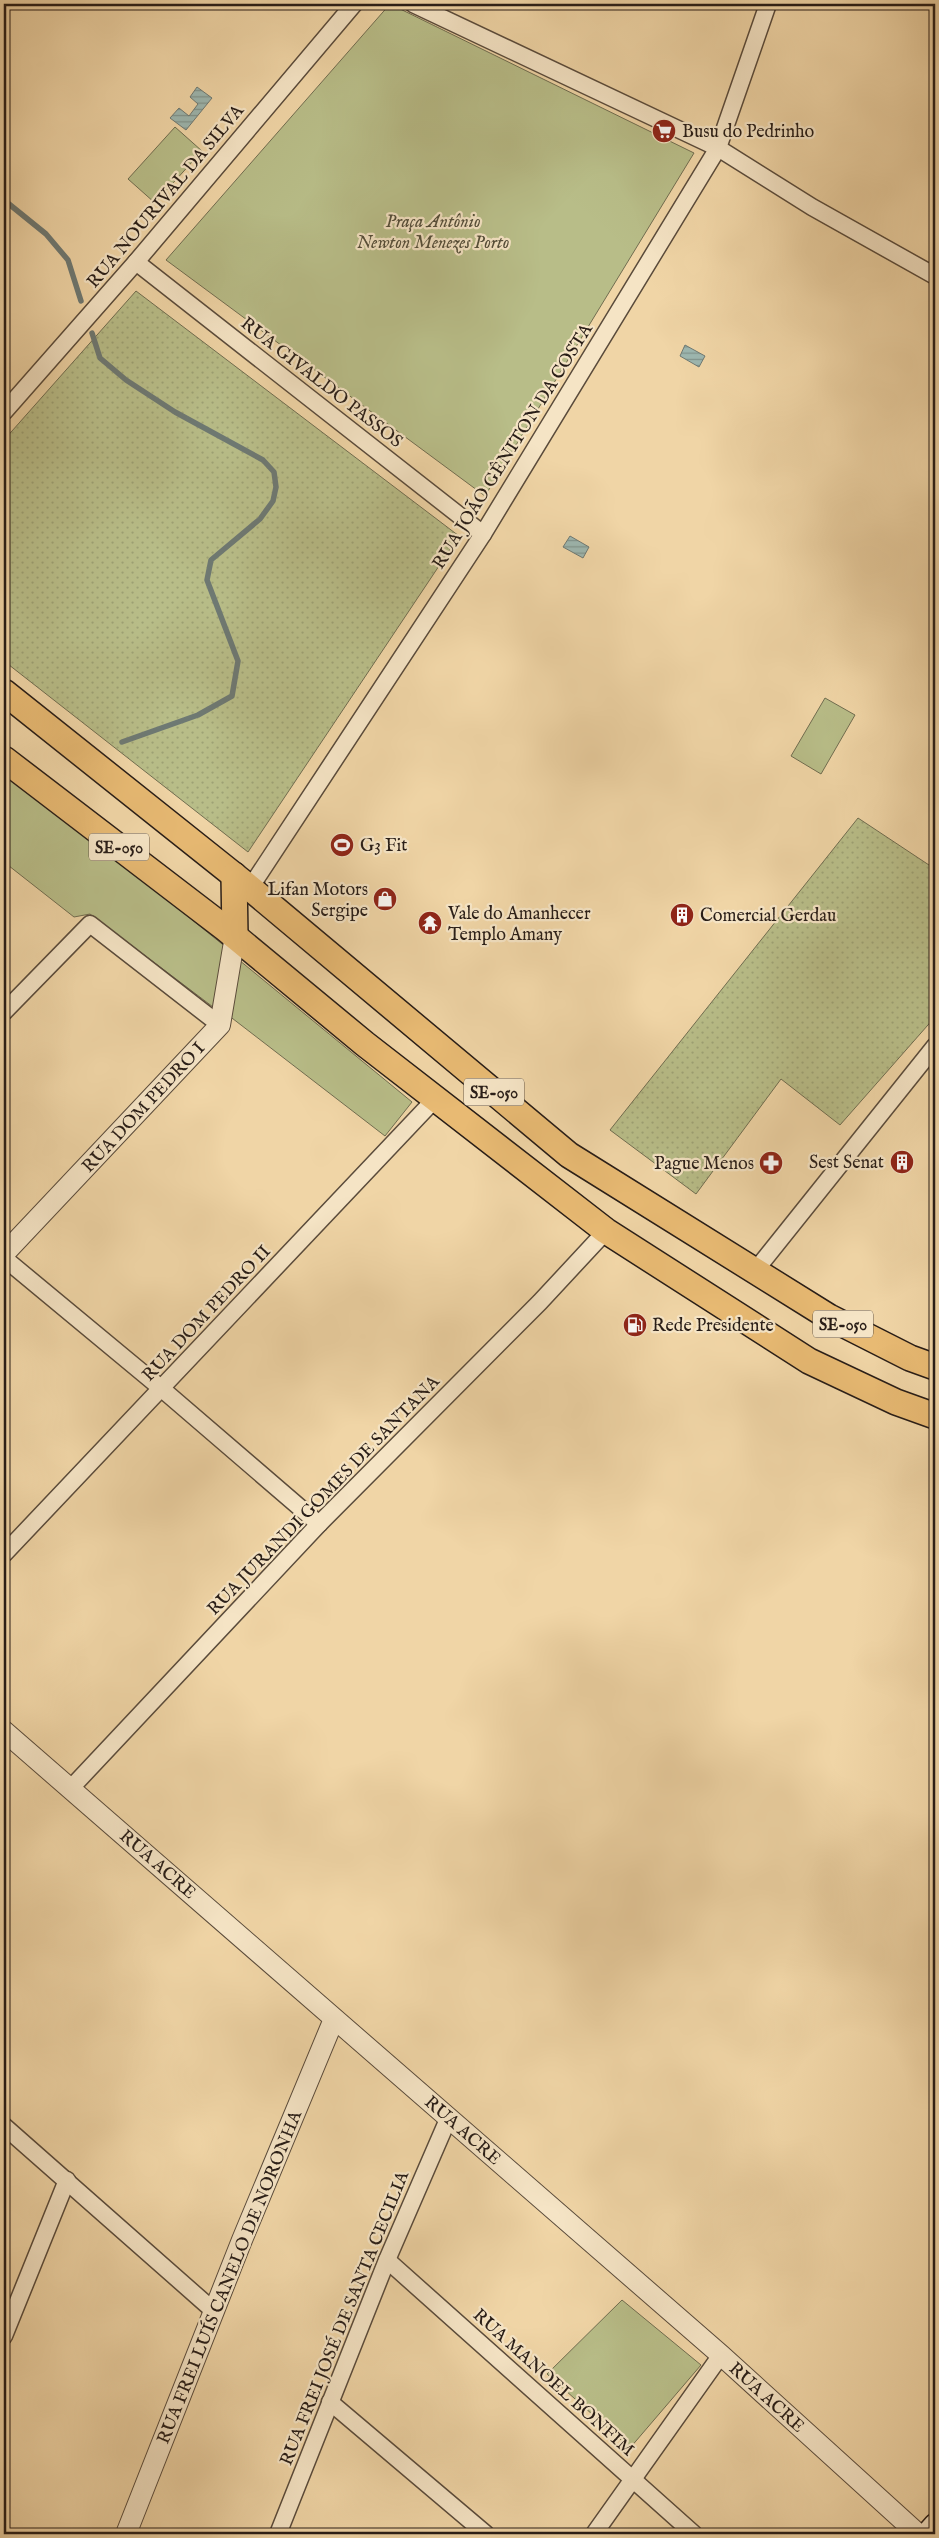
<svg xmlns="http://www.w3.org/2000/svg" width="939" height="2538" font-family="'IM FELL English',serif">
<style>
.grass{fill:url(#grass-dots);stroke:#706d50}
.green{fill:#b8bd88;stroke:#706d50}
.water{fill:url(#water-rules);stroke:#6e7973}
.lines{fill:none;stroke-linecap:round;stroke-linejoin:round}
.stream{stroke:#6e7973;stroke-width:5.5}
.minor-casing{stroke:#5a4b3b;stroke-width:19}
.tertiary-casing{stroke:#5a4b3b;stroke-width:22}
.secondary-casing{stroke:#281d17;stroke-width:25}
.primary-casing{stroke:#281d17;stroke-width:28}
.minor{stroke:#f5e4c5;stroke-width:16}
.tertiary{stroke:#f5e4c5;stroke-width:20}
.secondary{stroke:#f5e4c5;stroke-width:22}
.primary{stroke:#e8ba73;stroke-width:25}
.labels{text-anchor:middle;stroke-width:4.5;stroke-linejoin:round;paint-order:stroke}
.shield{fill:#f5e4c5;stroke:#66594b;stroke-width:1}
.shield-label{font-size:16px;font-weight:bold;fill:#281d17}
.poi-label{font-size:18px;fill:#281d17;stroke:#f5e4c5;text-anchor:start}
.street-label{font-size:18px;fill:#281d17;stroke:#f5e4c5}
.park-label{font-size:18px;font-style:italic;fill:#534d39;stroke:#f5e4c5}
</style>
<defs>
<pattern id="grass-dots" width="8" height="8" patternUnits="userSpaceOnUse" patternTransform="scale(1.25)"><rect width="8" height="8" fill="#b8bd88"/><path d="M2 2h.1M6 6h.1" fill="none" stroke="#9ea275" stroke-width="1.8" stroke-linecap="round"/></pattern>
<pattern id="water-rules" width="6" height="5" patternUnits="userSpaceOnUse" patternTransform="scale(1.25)"><rect width="6" height="5" fill="#9db7b0"/><path d="M0 2.5h6" fill="none" stroke="#80948e"/></pattern>
</defs>
<rect width="100%" height="100%" fill="#f0d5a6"/>
<filter id="stains"><feTurbulence type="fractalNoise" baseFrequency=".004" numOctaves="4"/><feColorMatrix values="0 0 0 0 .2 0 0 0 0 .09 0 0 0 0 .02 0 0 0 .5 -.17"/></filter>
<radialGradient id="worn" r=".72"><stop offset=".6" stop-color="#630" stop-opacity="0"/><stop offset="1" stop-color="#630" stop-opacity=".3"/></radialGradient>
<g class="grass">
<path d="M136 291 459 536 248 852 4 661V440Z"/>
<path d="M858 818 935 869V1017L840 1125 781 1079 696 1194 610 1130Z"/>
</g>
<g class="green">
<path d="M390 4 694 153 485 496 166 260Z"/>
<path d="M175 127 202 151 155 203 128 179Z"/>
<path d="M825 698 855 715 821 774 791 756Z"/>
<path d="M4 768 227 948 217 1010 90 914 74 917 4 862Z"/>
<path d="M239 960 412 1102 385 1136 228 1015Z"/>
<path d="M622 2300 701 2365 630 2448 547 2374Z"/>
</g>
<g class="water">
<path d="M197 87 212 98 186 130 170 118 179 108 189 116 198 104 190 97Z"/>
<path d="M685 345 705 356 699 367 680 356Z"/>
<path d="M570 536 589 547 583 558 563 547Z"/>
</g>
<g class="lines">
<g class="stream">
<path d="M4 200 46 234 68 260 81 301"/>
<path d="M92 333 100 358 126 380 175 412 263 460 274 472 276 487 273 501 260 519 211 560 207 580 238 661 232 696 198 715 122 742"/>
</g>
<g class="minor-casing">
<g id="minor">
<path d="M413 4 718 148 812 207 935 276"/>
<path d="M136 262 483 534"/>
<path d="M4 412 136 262 354 4"/>
<path d="M250 888 483 534 718 148 768 4"/>
<path d="M4 1012 90 924 220 1025"/>
<path d="M4 1258 162 1389 319 1524"/>
<path d="M755 1271 935 1046"/>
<path d="M4 1554 436 1098"/>
<path d="M71 1788 319 1524 540 1302 606 1231"/>
<path d="M4 2126 215 2312"/>
<path d="M387 2260 694 2534"/>
<path d="M4 2336 67 2180"/>
<path d="M330 2402 486 2534"/>
<path d="M278 2534 387 2260 449 2117"/>
<path d="M594 2534 721 2355"/>
</g>
</g>
<g class="tertiary-casing">
<g id="tertiary">
<path d="M4 1254 220 1025 235 936"/>
<path d="M4 1731 721 2355 918 2534"/>
<path d="M126 2534 242 2240 334 2019"/>
</g>
</g>
<g class="secondary-casing">
<path id="secondary" d="M927 2534 935 2525"/>
</g>
<g class="primary-casing">
<g id="primary">
<path d="M4 692 250 888 569 1155 829 1317 910 1358 935 1367"/>
<path d="M4 759 226 929 365 1044 606 1231 809 1361 896 1402 935 1416"/>
<path d="M234 875 235 936"/>
</g>
</g>
<use href="#minor" class="minor"/>
<use href="#tertiary" class="tertiary"/>
<use href="#secondary" class="secondary"/>
<use href="#primary" class="primary"/>
</g>
<defs>
<g id="supermarket-disc" transform="scale(1.25)"><circle r="9.5" fill="#8f2418" stroke="#f5e4c5"/><path d="M-6-5.5h2.5l.6 2H6L4.5 2H-2.5L-4.4-4H-6ZM-1.5 3.2a1.3 1.3 0 1 0 .1 0ZM3 3.2a1.3 1.3 0 1 0 .1 0Z" fill="#fff"/></g>
<g id="stadium-disc" transform="scale(1.25)"><circle r="9.5" fill="#8f2418" stroke="#f5e4c5"/><path d="M0-5a6.5 5 0 1 0 0 10a6.5 5 0 1 0 0-10ZM-3.5-1.8h7v3.6h-7Z" fill="#fff"/></g>
<g id="shop-disc" transform="scale(1.25)"><circle r="9.5" fill="#8f2418" stroke="#f5e4c5"/><path d="M-5-2.5h2.3a2.7 3.5 0 0 1 5.4 0H5L5.5 6h-11ZM-1.5-2.5h3a1.5 2.3 0 0 0-3 0Z" fill="#fff"/></g>
<g id="building-disc" transform="scale(1.25)"><circle r="9.5" fill="#8f2418" stroke="#f5e4c5"/><path d="M-4-6H4V6H1V3H-1V6H-4ZM-2.5-4.3h1.7v1.8h-1.7ZM.8-4.3h1.7v1.8H.8ZM-2.5-1h1.7V.8h-1.7ZM.8-1h1.7V.8H.8Z" fill="#fff"/></g>
<g id="temple-disc" transform="scale(1.25)"><circle r="9.5" fill="#8f2418" stroke="#f5e4c5"/><path d="M0-6L5-2H3V0L6.5 2.5H4V6H1.5V3h-3V6H-4V2.5H-6.5L-3 0V-2H-5Z" fill="#fff"/></g>
<g id="pharmacy-disc" transform="scale(1.25)"><circle r="9.5" fill="#8f2418" stroke="#f5e4c5"/><path d="M-2-6h4v4h4v4h-4v4h-4v-4h-4v-4h4Z" fill="#fff"/></g>
<g id="fuel-disc" transform="scale(1.25)"><circle r="9.5" fill="#8f2418" stroke="#f5e4c5"/><path d="M-5.5-6h7V0h2V4h1.3V-2.5L3-4.5l.8-.8L6-3V5H2.5V1h-1V6h-7ZM-4.2-4.7v3.2H.2V-4.7Z" fill="#fff"/></g>
</defs>
<g fill-rule="evenodd">
<use href="#supermarket-disc" x="664" y="131"/>
<use href="#stadium-disc" x="342" y="845"/>
<use href="#shop-disc" x="385" y="899"/>
<use href="#building-disc" x="682" y="915"/>
<use href="#temple-disc" x="430" y="923"/>
<use href="#building-disc" x="902" y="1162"/>
<use href="#pharmacy-disc" x="771" y="1163"/>
<use href="#fuel-disc" x="635" y="1325"/>
</g>
<g class="labels">
<g class="shield">
<rect x="89" y="833.5" width="60" height="27" rx="4"/>
<rect x="464" y="1078.5" width="60" height="27" rx="4"/>
<rect x="813" y="1310.5" width="60" height="27" rx="4"/>
</g>
<g class="shield-label">
<text x="119" y="853">SE-050</text>
<text x="494" y="1098">SE-050</text>
<text x="843" y="1330">SE-050</text>
</g>
<g class="poi-label">
<text x="682" y="137">Busu do Pedrinho</text>
<text x="360" y="851">G3 Fit</text>
<text x="368" y="895" text-anchor="end">Lifan Motors<tspan x="368" dy="21">Sergipe</tspan></text>
<text x="448" y="919">Vale do Amanhecer<tspan x="448" dy="21">Templo Amany</tspan></text>
<text x="700" y="921">Comercial Gerdau</text>
<text x="884" y="1168" text-anchor="end">Sest Senat</text>
<text x="754" y="1169" text-anchor="end">Pague Menos</text>
<text x="652" y="1331">Rede Presidente</text>
</g>
<g class="street-label">
<text transform="translate(165 196) rotate(-50)" y="6">RUA NOURIVAL DA SILVA</text>
<text transform="translate(322 382) rotate(38)" y="6">RUA GIVALDO PASSOS</text>
<text transform="translate(512 446) rotate(-58)" y="6">RUA JOÃO GÊNITON DA COSTA</text>
<text transform="translate(143 1107) rotate(-47)" y="6">RUA DOM PEDRO I</text>
<text transform="translate(206 1313) rotate(-47)" y="6">RUA DOM PEDRO II</text>
<text transform="translate(323 1495) rotate(-46)" y="6">RUA JURANDI GOMES DE SANTANA</text>
<text transform="translate(158 1864) rotate(41)" y="6">RUA ACRE</text>
<text transform="translate(463 2130) rotate(41)" y="6">RUA ACRE</text>
<text transform="translate(229 2277) rotate(-68)" y="6">RUA FREI LUÍS CANELO DE NORONHA</text>
<text transform="translate(344 2318) rotate(-68)" y="6">RUA FREI JOSÉ DE SANTA CECILIA</text>
<text transform="translate(554 2382) rotate(42)" y="6">RUA MANOEL BONFIM</text>
<text transform="translate(767 2397) rotate(42)" y="6">RUA ACRE</text>
</g>
<g class="park-label">
<text x="433" y="227">Praça Antônio<tspan x="433" dy="21">Newton Menezes Porto</tspan></text>
</g>
</g>
<rect width="939" height="2538" fill="none" stroke="#f0d5a6" stroke-width="20"/>
<rect x="5" y="5" width="929" height="2528" fill="none" stroke="#281d17" stroke-width="2.5"/>
<rect x="10" y="10" width="919" height="2518" fill="none" stroke="#281d17"/>
<rect width="100%" height="100%" filter="url(#stains)"/>
<rect width="100%" height="100%" fill="url(#worn)"/>
</svg>
